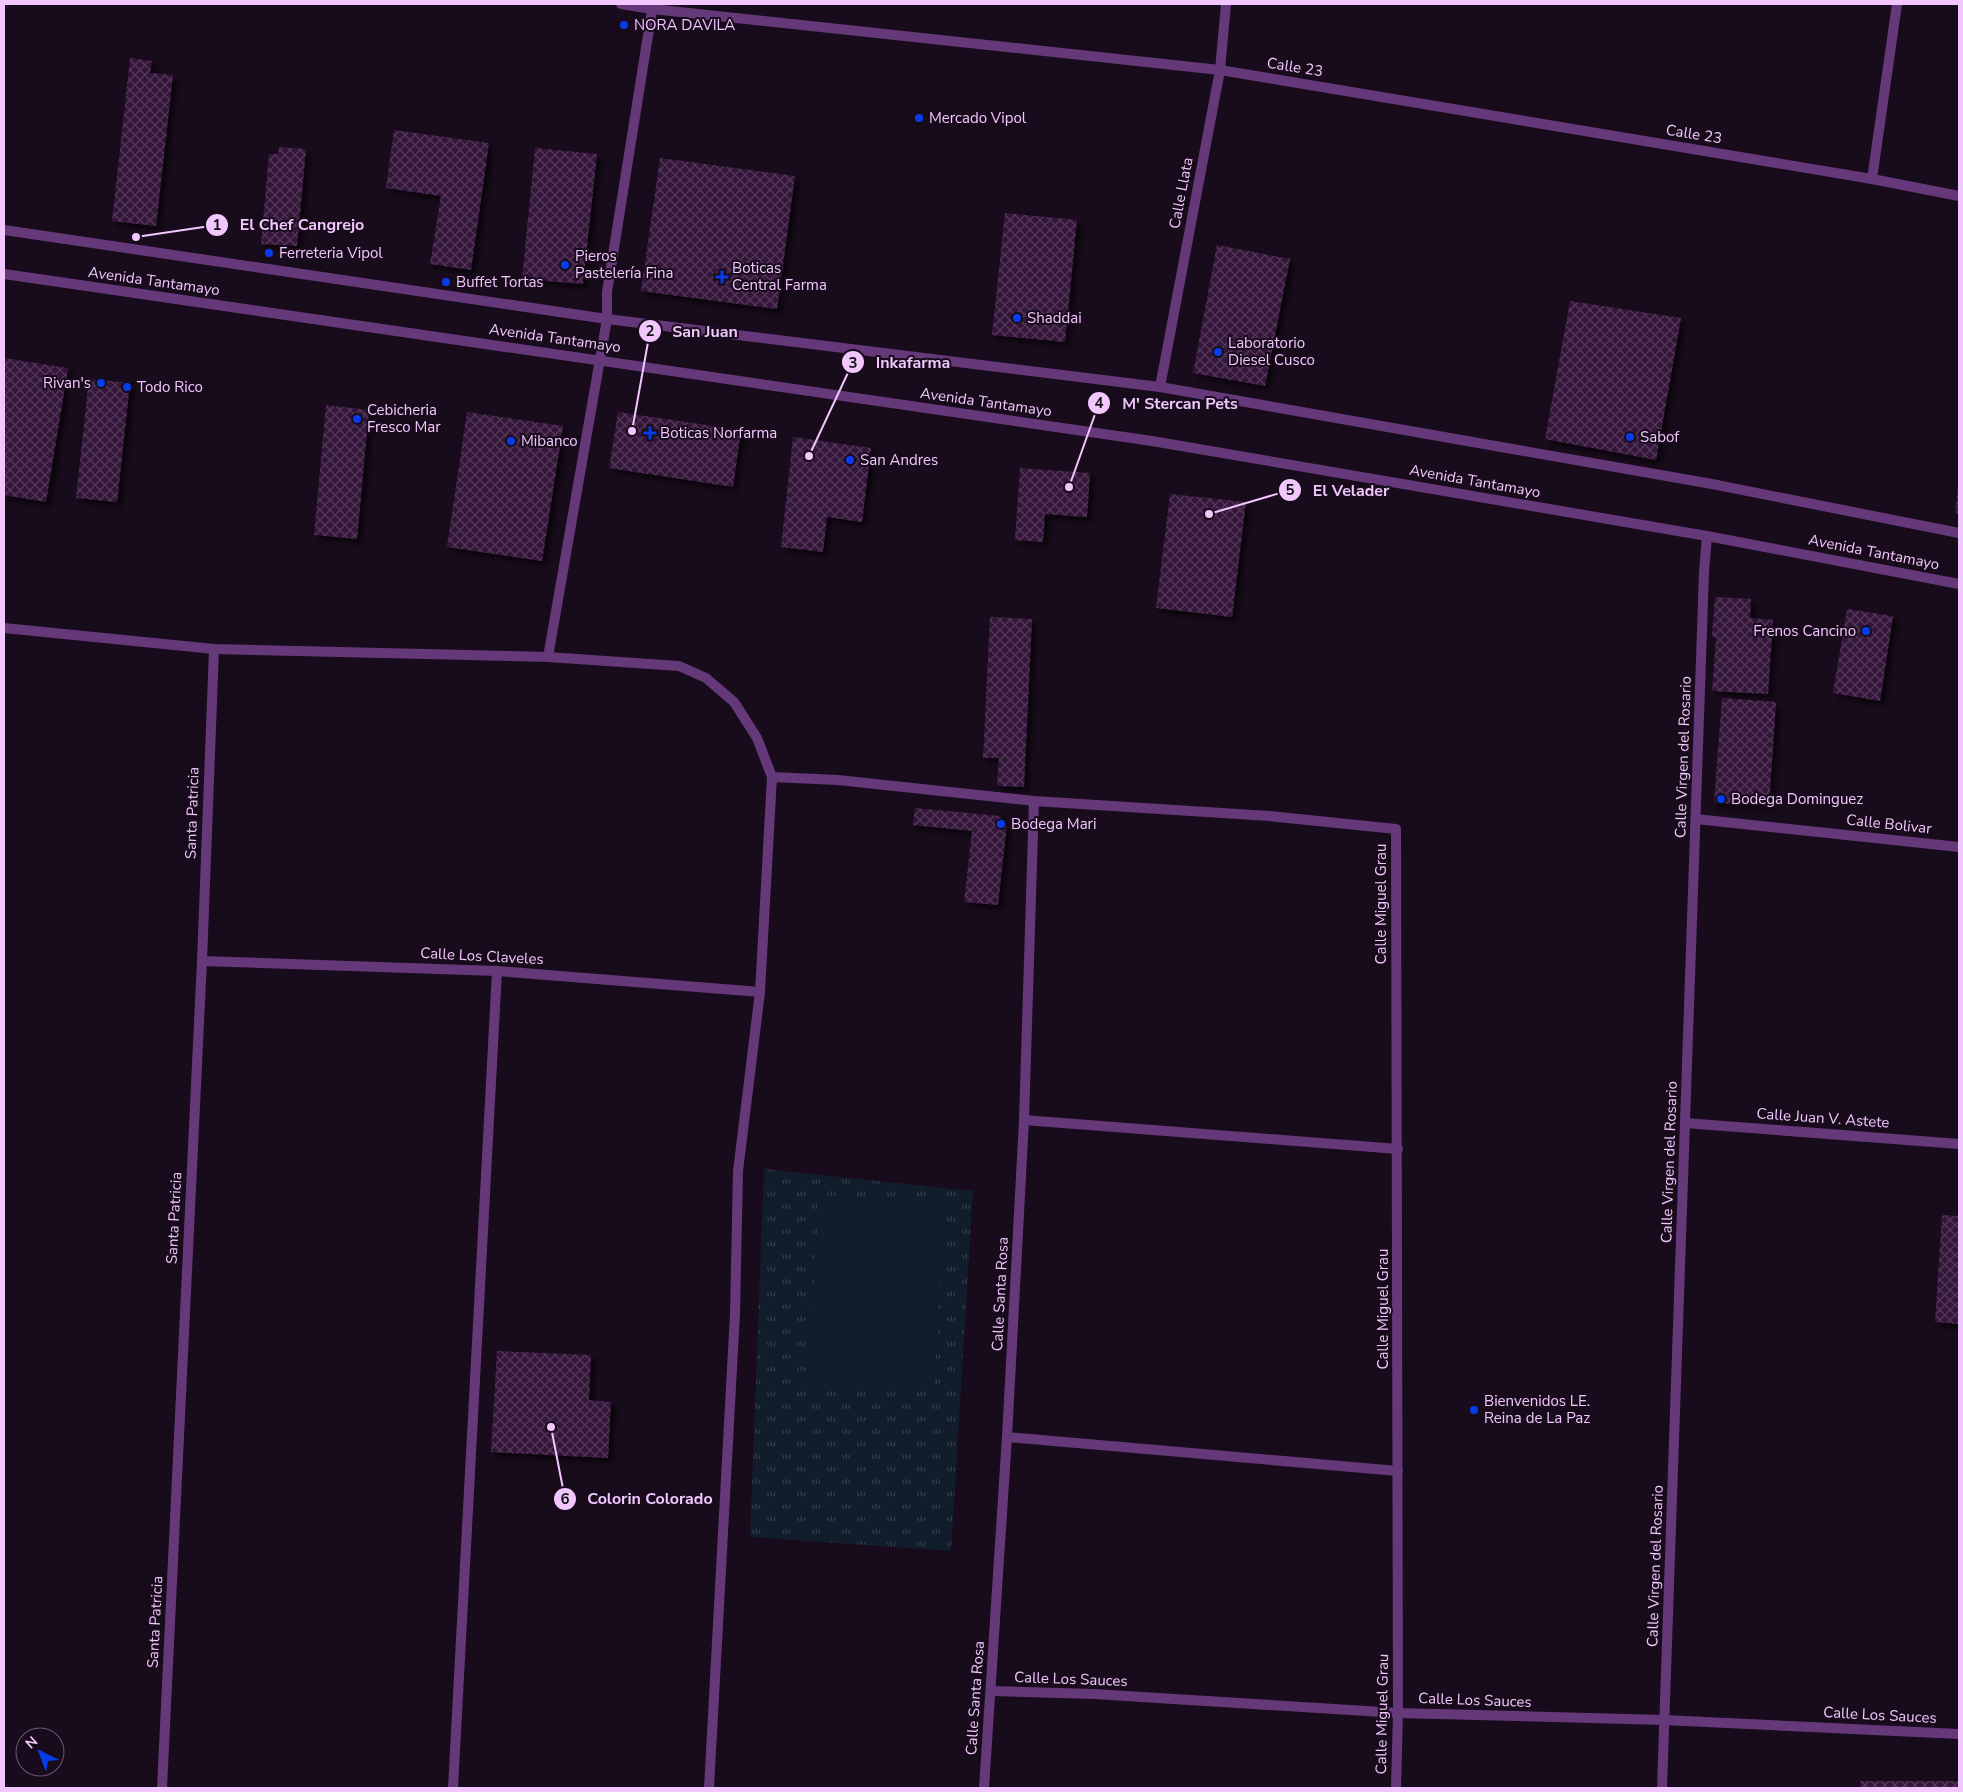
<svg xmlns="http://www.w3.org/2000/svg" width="1963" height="1792" font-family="'Nunito Sans',sans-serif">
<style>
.park{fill:url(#park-tufts)}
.pitch{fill:#121d2c}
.building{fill:url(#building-cross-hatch);filter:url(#shadow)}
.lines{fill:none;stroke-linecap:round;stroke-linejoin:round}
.minor{stroke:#653879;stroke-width:10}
.tertiary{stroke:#653879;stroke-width:10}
.poi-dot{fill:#073de9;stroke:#180b1b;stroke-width:2}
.labels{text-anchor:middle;stroke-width:4;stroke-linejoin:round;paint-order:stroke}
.poi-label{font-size:15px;fill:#f1c7fd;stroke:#180b1b;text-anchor:start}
.street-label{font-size:15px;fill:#f1c7fd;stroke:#180b1b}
.leader{fill:none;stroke:#f1c7fd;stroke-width:2}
.callout-dot{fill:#f1c7fd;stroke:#180b1b;stroke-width:2}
.mark-label{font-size:15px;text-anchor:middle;font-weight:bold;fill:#111}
.callout-label{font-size:16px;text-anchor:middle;font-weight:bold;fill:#f1c7fd;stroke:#180b1b;stroke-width:4;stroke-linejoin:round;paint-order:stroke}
</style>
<defs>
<pattern id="park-tufts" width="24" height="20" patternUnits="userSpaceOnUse" patternTransform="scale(1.25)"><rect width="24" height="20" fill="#121d2c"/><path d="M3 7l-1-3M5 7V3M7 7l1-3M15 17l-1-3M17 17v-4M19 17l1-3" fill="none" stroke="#353c4c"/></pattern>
<pattern id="building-cross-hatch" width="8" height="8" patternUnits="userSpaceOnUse" patternTransform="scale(1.25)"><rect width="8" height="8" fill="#36183b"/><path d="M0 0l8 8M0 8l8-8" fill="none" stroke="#543858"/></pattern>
<filter id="shadow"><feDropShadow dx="4.5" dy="4.5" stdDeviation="2.5" flood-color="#0009"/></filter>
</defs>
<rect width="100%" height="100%" fill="#180b1b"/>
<path class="park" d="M764 1169 973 1191 951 1551 750 1537Z"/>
<path class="pitch" d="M819 1195 944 1202 934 1391 808 1385Z"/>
<g class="building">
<path d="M130 58 152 61 150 73 173 75 156 226 112 221Z"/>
<path d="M394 130 489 143 471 270 430 264 441 196 386 188Z"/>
<path d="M279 147 306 149 297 246 261 244 269 154H278Z"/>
<path d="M535 148 597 154 583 284 522 279Z"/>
<path d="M660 158 795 176 777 309 641 291Z"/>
<path d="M1005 213 1077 220 1065 342 992 335Z"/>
<path d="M1217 245 1290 259 1265 386 1193 373Z"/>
<path d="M1570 301 1681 318 1656 460 1545 439Z"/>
<path d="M4 358 68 368 46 502 4 495Z"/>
<path d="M89 379 130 383 117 502 76 498Z"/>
<path d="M326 405 369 410 357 539 314 535Z"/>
<path d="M467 412 563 426 542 561 447 547Z"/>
<path d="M618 412 741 430 733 487 609 468Z"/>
<path d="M793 437 871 448 862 522 827 517 823 552 781 547Z"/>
<path d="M1020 468 1090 473 1087 517 1045 514 1043 542 1015 540Z"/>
<path d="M1958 487H1959V514L1955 513Z"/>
<path d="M1170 494 1246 502 1232 617 1156 608Z"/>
<path d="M1715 597 1751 599 1750 618 1773 620 1768 694 1712 691 1716 638 1712 636Z"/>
<path d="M1847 609 1893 616 1880 701 1833 693Z"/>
<path d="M990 617 1032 619 1024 787 997 786 999 758H983Z"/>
<path d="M1722 698 1776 702 1769 806 1714 803Z"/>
<path d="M915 808 1000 816 1007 824 998 905 964 902 972 831 913 825Z"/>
<path d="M1942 1215 1959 1216V1324L1935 1322Z"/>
<path d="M497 1351 591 1355 589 1400 611 1402 608 1458 491 1452Z"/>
<rect x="1860" y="1781" width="99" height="7"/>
</g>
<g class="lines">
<g class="minor">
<path d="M621 4 652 9 1220 70 1872 179 1959 196"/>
<path d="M1872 179 1897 4"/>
<path d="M1160 387 1220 70 1226 4"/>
<path d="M4 628 214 649 548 657 679 666 706 678 734 702 757 738 772 777 760 992 738 1171 735 1314 709 1788"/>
<path d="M548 657 607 319V292L653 4"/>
<path d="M772 777 838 780 1034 801 1269 816 1396 829 1398 1713 1396 1788"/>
<path d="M1696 819 1959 847"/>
<path d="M202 961 497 971 760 992"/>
<path d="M1024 1120 1398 1149"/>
<path d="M1685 1123 1959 1144"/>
<path d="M1007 1437 1398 1471"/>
<path d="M991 1691 1094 1694 1398 1713 1664 1720 1959 1734"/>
<path d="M162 1788 202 961 214 649"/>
<path d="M453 1788 497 971"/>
<path d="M984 1788 1007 1437 1024 1120 1034 801"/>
<path d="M1662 1788 1704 572 1707 536"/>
</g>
<g class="tertiary">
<path d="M4 230 607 319 1160 387 1712 484 1959 533"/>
<path d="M4 274 1152 441 1707 536 1959 584"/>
</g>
</g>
<g class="poi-dot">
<circle cx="624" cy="25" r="5"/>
<circle cx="919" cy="118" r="5"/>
<circle cx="269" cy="253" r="5"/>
<circle cx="565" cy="265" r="5"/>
<path d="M719.5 269.5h5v5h5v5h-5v5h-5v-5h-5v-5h5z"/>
<circle cx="446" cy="282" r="5"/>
<circle cx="1017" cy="318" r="5"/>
<circle cx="1218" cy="352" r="5"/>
<circle cx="101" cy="383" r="5"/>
<circle cx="127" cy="387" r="5"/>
<circle cx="357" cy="419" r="5"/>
<path d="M647.5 425.5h5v5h5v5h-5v5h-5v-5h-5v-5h5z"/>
<circle cx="1630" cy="437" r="5"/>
<circle cx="511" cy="441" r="5"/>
<circle cx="850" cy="460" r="5"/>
<circle cx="1866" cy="631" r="5"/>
<circle cx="1721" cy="799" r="5"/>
<circle cx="1001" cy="824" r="5"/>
<circle cx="1474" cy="1410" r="5"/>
</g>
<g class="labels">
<g class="poi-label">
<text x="634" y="30">NORA DAVILA</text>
<text x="929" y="123">Mercado Vipol</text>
<text x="279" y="258">Ferreteria Vipol</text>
<text x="575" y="261">Pieros<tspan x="575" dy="17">Pastelería Fina</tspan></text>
<text x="732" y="273">Boticas<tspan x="732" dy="17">Central Farma</tspan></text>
<text x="456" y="287">Buffet Tortas</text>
<text x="1027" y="323">Shaddai</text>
<text x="1228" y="348">Laboratorio<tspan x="1228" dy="17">Diesel Cusco</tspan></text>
<text x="91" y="388" text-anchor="end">Rivan's</text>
<text x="137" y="392">Todo Rico</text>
<text x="367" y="415">Cebicheria<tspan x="367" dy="17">Fresco Mar</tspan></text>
<text x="660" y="438">Boticas Norfarma</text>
<text x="1640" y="442">Sabof</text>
<text x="521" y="446">Mibanco</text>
<text x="860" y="465">San Andres</text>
<text x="1856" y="636" text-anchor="end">Frenos Cancino</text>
<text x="1731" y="804">Bodega Dominguez</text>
<text x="1011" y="829">Bodega Mari</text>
<text x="1484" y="1406">Bienvenidos LE.<tspan x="1484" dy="17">Reina de La Paz</tspan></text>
</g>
<g class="street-label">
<text transform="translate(1295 67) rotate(9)" y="5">Calle 23</text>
<text transform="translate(1694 134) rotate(9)" y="5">Calle 23</text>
<text transform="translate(1181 193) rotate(-79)" y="5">Calle Llata</text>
<text transform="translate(154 281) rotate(8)" y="5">Avenida Tantamayo</text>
<text transform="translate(555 338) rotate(8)" y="5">Avenida Tantamayo</text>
<text transform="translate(986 402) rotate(8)" y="5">Avenida Tantamayo</text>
<text transform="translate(1475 481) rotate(10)" y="5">Avenida Tantamayo</text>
<text transform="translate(1874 552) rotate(11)" y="5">Avenida Tantamayo</text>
<text transform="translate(1683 757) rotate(-88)" y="5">Calle Virgen del Rosario</text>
<text transform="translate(192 813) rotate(-88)" y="5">Santa Patricia</text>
<text transform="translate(1889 824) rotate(6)" y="5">Calle Bolivar</text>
<text transform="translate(1381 904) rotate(-90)" y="5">Calle Miguel Grau</text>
<text transform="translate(482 956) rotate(3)" y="5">Calle Los Claveles</text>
<text transform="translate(1823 1118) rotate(4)" y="5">Calle Juan V. Astete</text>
<text transform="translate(1669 1162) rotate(-88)" y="5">Calle Virgen del Rosario</text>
<text transform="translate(174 1218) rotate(-87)" y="5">Santa Patricia</text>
<text transform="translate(1000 1294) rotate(-87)" y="5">Calle Santa Rosa</text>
<text transform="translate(1383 1309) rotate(-90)" y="5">Calle Miguel Grau</text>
<text transform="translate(1655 1566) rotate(-88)" y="5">Calle Virgen del Rosario</text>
<text transform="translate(155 1622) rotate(-87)" y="5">Santa Patricia</text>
<text transform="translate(1071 1679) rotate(2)" y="5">Calle Los Sauces</text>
<text transform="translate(975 1698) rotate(-86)" y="5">Calle Santa Rosa</text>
<text transform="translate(1475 1700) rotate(2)" y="5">Calle Los Sauces</text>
<text transform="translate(1382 1714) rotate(-89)" y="5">Calle Miguel Grau</text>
<text transform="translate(1880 1715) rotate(3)" y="5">Calle Los Sauces</text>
</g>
</g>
<path class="leader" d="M136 237L217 225M632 431L650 331M809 456L853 362M1069 487L1099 403M1209 514L1290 490M551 1427L565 1499"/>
<g class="callout-dot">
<circle cx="136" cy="237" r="5"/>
<circle cx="632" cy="431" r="5"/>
<circle cx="809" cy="456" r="5"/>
<circle cx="1069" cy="487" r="5"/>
<circle cx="1209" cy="514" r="5"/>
<circle cx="551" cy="1427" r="5"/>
<circle cx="217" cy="225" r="12"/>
<circle cx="650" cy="331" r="12"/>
<circle cx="853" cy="362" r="12"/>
<circle cx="1099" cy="403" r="12"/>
<circle cx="1290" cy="490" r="12"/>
<circle cx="565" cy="1499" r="12"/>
</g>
<g class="mark-label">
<text x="217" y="230">1</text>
<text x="650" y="336">2</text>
<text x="853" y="368">3</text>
<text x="1099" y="408">4</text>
<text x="1290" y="495">5</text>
<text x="565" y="1504">6</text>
</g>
<g class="callout-label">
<text x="302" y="230">El Chef Cangrejo</text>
<text x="705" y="337">San Juan</text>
<text x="913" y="368">Inkafarma</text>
<text x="1180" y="409">M' Stercan Pets</text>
<text x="1351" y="496">El Velader</text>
<text x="650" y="1504">Colorin Colorado</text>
</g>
<rect width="1963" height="1792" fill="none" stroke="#f1c7fd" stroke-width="10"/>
<g transform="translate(40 1752) rotate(318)"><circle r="24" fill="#180b1b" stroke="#6f5675"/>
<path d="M0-4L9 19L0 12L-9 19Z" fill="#073de9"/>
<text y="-8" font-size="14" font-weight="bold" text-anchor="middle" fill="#f1c7fd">N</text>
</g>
</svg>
